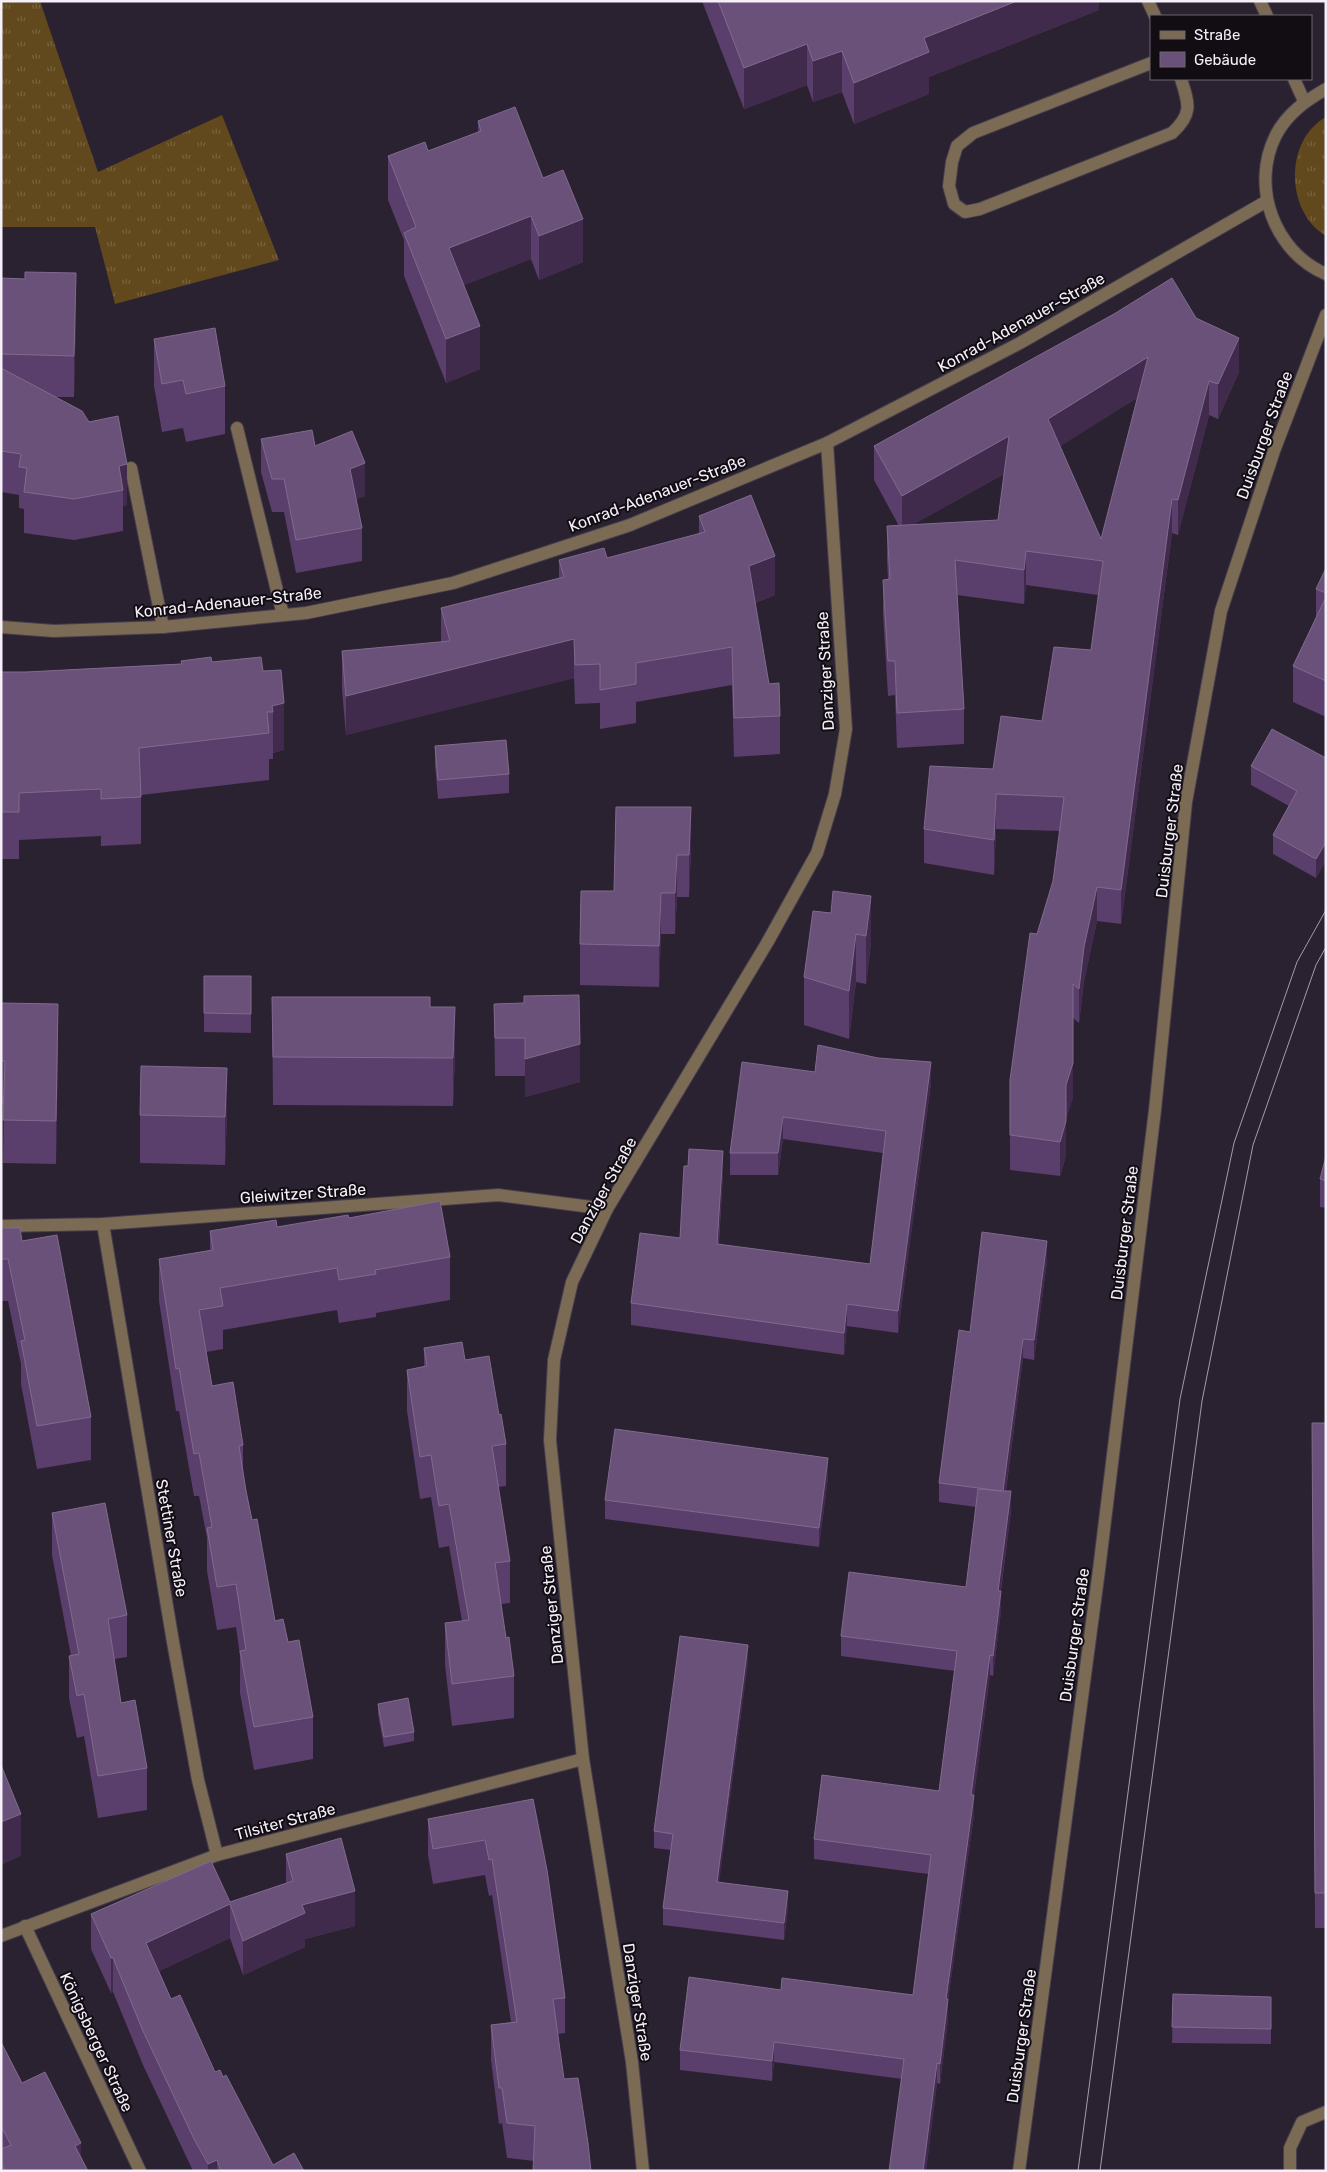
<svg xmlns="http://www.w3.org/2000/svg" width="1327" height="2172" font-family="Rubik,sans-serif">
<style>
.grass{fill:url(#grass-tufts)}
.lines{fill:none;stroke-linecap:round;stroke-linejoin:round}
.service-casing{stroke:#463f4c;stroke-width:14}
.minor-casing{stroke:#463f4c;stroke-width:14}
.service{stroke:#7b6b55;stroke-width:12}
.minor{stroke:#7b6b55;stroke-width:12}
.tram{stroke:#a49da9;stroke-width:1}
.wall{fill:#5a3e6b;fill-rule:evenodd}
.shaded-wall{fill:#402b4d}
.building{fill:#6a517a;stroke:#806a8e;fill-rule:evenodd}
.labels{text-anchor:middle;stroke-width:4;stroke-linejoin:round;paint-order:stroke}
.street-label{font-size:16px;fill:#f5eff9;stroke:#110d13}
</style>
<defs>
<pattern id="grass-tufts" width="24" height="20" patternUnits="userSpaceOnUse" patternTransform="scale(1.25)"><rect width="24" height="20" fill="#61481d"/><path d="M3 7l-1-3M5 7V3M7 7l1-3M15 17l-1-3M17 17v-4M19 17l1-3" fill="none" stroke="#78633f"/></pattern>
</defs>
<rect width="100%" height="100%" fill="#2a2230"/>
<g class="grass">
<path d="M1 1H40L98 172 222 115 279 260 115 304 95 227H1Z"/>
<path d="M1326 117V236C1285 212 1284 140 1326 117Z"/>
</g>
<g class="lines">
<g class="service-casing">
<g id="service">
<path d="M1148 1 1155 16"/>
<path d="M1151 63 973 133 957 146 952 162 949 186 954 204 965 212 980 209 1172 133C1193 114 1189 104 1181 79"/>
<path d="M237 428 283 615"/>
<path d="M131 468 163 627"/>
<path d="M1290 2171V2148L1302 2122 1326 2112"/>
</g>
</g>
<g class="minor-casing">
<g id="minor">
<path d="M1260 1 1267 16"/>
<path d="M1294 79 1304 101"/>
<path d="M1326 89C1305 101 1287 114 1276 135 1250 186 1274 252 1326 274"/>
<path d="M1 627 54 631 163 627 306 613 453 583 545 553 630 525 827 443 1020 343 1267 201"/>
<path d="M103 1224 173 1642 198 1780 217 1855"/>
<path d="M1 1226 103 1224 498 1195 607 1209"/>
<path d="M25 1926 140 2171"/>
<path d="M1 1936 217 1855 583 1759"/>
<path d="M643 2171 632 2062 583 1759 550 1440 554 1360 572 1282 607 1209 767 943 817 853 835 794 846 729 827 443"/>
<path d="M1019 2171 1099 1570 1155 1110 1186 802 1221 611 1274 451 1326 315"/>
</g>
</g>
<use href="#service" class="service"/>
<use href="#minor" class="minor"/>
<g class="tram">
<path d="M1078 2171 1180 1399 1234 1143 1297 962 1326 910"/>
<path d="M1100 2171 1202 1401 1253 1145 1316 965 1326 947"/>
</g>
</g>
<g class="wall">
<path d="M702 1H1099V10L929 77V94L854 124 842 92 813 102 807 85 744 109Z"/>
<path d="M478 121 543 178 583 262 539 280 531 259 464 285 480 369 446 383 404 276V240L388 200V156L428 151 478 132Z"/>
<path d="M1 278 76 314 74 397H55L89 422 118 416 127 505 123 506V531L74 540 24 533V509L19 508V495L1 492Z"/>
<path d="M1196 318 1239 372 1218 419 1209 415 1178 535 1172 533 1121 924 1097 921 1084 982 1079 1023 1073 1018V1097L1066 1119V1156L1060 1176 1010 1170V1080L1037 934 1053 881 1060 831 996 829 994 875 924 863V829L993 769 1042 721 1091 650 1098 595 1026 585 1024 604 957 595 964 709V744L897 748 895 695 888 696 883 614V580L888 579 887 561V526H899L874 480V446ZM1137 398 1101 539 1060 446ZM1004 474 998 520 912 525Z"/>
<path d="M154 339 225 386V434L186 442 183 428 162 432 154 386Z"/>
<path d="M261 439 315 446 365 496 356 499 362 528V561L296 573 284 512H272L261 472Z"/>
<path d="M699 516 775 595 755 603 769 684 780 716V754L734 757 732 685 636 702V723L600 729V703L575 704 574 678 346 735 342 690V651L441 642V608L559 578V560L607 558 699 534Z"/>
<path d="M1326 568V717L1293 702V666L1316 618V589Z"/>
<path d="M212 662 263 671 284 750 273 753V759H269V780L141 795V844L101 846V836L19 840V859H1V672H26Z"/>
<path d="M435 746 509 774V793L438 799 435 765Z"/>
<path d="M1326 758V861L1316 878 1273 854V835L1289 806 1251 785V766Z"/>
<path d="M616 807 691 849 689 897H677L675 934H661L659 987 580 985V944L614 891Z"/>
<path d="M833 891 871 943 866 984 856 982 849 1039 804 1025V977L831 913Z"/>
<path d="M204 976H251V1033L204 1032Z"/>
<path d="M272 997 430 1007 455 1055 453 1106 273 1105Z"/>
<path d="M1 1003 58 1047 56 1164 3 1163 4 1104H1Z"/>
<path d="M494 1004 580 1082 525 1097V1076H495Z"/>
<path d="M815 1072 931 1083 898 1333 847 1326 844 1355 631 1325V1303L680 1238 688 1166 723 1173 719 1244 870 1264 883 1153 783 1139 778 1175H730V1153Z"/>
<path d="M140 1115 227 1116 225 1165 140 1163Z"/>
<path d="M1326 1156V1208L1320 1207V1179Z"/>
<path d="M349 1218 450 1257V1300L376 1313V1317L339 1323 337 1310 223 1330V1349L206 1352 212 1386 243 1445V1474L252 1520 275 1621 288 1642 313 1717V1759L254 1770 240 1693V1656L236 1627 217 1630 207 1571V1538L199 1496H194L179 1411H176L159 1301V1259L210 1250V1231L277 1227Z"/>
<path d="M1 1228 22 1241 91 1417V1460L37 1469 21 1384V1364L8 1301H1Z"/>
<path d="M1047 1261 1034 1360 1023 1358 1006 1491 1011 1511 1001 1591V1611L993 1676 990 1675 974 1795V1815L948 2000V2019L940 2084 937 2083 926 2171H889L902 2079 774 2062 772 2081 680 2070V2050L781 1990 913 1995 928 1874 814 1859V1839L939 1791 955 1671 841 1656V1636L966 1587 976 1507 939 1502V1483L970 1332Z"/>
<path d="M424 1348 465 1360 499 1415 506 1444V1486L498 1487 510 1561V1603L501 1604 506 1638 514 1676V1718L452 1726 445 1665V1623L462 1621 449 1546 439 1548 431 1497 420 1499 407 1411V1370L424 1366Z"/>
<path d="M1312 1423H1326V1928H1315Z"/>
<path d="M828 1477 819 1547 605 1519V1500Z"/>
<path d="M52 1513 127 1615V1657L114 1659 121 1703 147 1768V1810L98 1818 84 1736 77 1738 69 1698V1656H71L52 1555Z"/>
<path d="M748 1661 719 1882 788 1908 784 1940 663 1925V1908L671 1850 654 1848V1831Z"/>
<path d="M378 1704 414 1732V1741L384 1747 378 1714Z"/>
<path d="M533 1799 565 1998V2033L558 2034 534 2161 507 2158 502 2123 499 2124 491 2060V2025L511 2022 492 1895 489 1896 485 1875 433 1884 428 1855V1819Z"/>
<path d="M286 1854 355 1926 305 1939V1947L243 1975 230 1938 159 1971 171 1999 215 2072 273 2165 304 2171H193L143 2065 113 1992 111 1993 91 1949V1914L230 1902 286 1883Z"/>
<path d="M1173 1994 1271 1997V2044L1172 2043Z"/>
<path d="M1 2009 2 2044 22 2083 81 2157 88 2171H1Z"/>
</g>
<g class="shaded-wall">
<path d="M1017 1H1099V10L929 77V94L854 124V83L924 38Z"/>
<path d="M807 44V85L744 109V68Z"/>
<path d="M842 51V92L813 102V61Z"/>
<path d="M531 216V259L449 291V248Z"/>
<path d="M583 219V262L539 280V236Z"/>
<path d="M76 273V314L74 397V356Z"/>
<path d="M480 326V369L446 383V339Z"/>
<path d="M1239 338V372L1218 419V384Z"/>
<path d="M1148 357V391L1048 454V419Z"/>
<path d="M1209 381V415L1178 535V500Z"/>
<path d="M1009 436V471L902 531V496Z"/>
<path d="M365 463V496L350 502V469Z"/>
<path d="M127 464V505L123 506V490L119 466Z"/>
<path d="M1172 499V533L1121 924V890Z"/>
<path d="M1026 551V585L1024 604V570Z"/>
<path d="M775 556V595L749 605V566Z"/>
<path d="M574 639V678L346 735V696Z"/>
<path d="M284 703V750L273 753V712L272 706Z"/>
<path d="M996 794V829L994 875V840Z"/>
<path d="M691 807V849L689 897V855Z"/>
<path d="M1326 842V861L1316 878V859Z"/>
<path d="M677 855V897L675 934V893Z"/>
<path d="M1097 887V921L1084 982 1079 1023V989L1084 947Z"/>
<path d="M661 893V934L659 987V946Z"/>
<path d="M871 896V943L866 984V936Z"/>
<path d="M856 934V982L849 1039V991Z"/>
<path d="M58 1004V1047L56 1164V1121Z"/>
<path d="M455 1007V1055L453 1106V1058Z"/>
<path d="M580 1044V1082L525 1097V1059Z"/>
<path d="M931 1062V1083L898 1333V1311Z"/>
<path d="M1073 1063V1097L1066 1119V1085Z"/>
<path d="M227 1068V1116L225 1165V1117Z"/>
<path d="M783 1117V1139L778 1175V1153Z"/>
<path d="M1066 1121V1156L1060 1176V1142Z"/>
<path d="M723 1151V1173L717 1265V1244Z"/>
<path d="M1047 1241V1261L1034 1360V1340Z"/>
<path d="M847 1304V1326L844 1355V1333Z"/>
<path d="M1023 1339V1358L1003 1511V1491Z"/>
<path d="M828 1458V1477L819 1547V1528Z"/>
<path d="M1011 1491V1511L998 1611V1591Z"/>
<path d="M1001 1591V1611L993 1676V1656Z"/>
<path d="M748 1645V1661L717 1899V1882Z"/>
<path d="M990 1655V1675L971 1815V1795Z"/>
<path d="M974 1795V1815L948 2000V2019L940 2084V2064L946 1999Z"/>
<path d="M21 1814V1856L1 1865V1822Z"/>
<path d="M355 1891V1926L305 1939V1947L243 1975V1941L302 1905Z"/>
<path d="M788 1891V1908L784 1940V1923Z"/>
<path d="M230 1904V1938L146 1977V1943Z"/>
<path d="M111 1958H113V1992L111 1993Z"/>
<rect x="1" y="2011" width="1" height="37"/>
<path d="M774 2042V2062L772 2081V2061Z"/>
<path d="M937 2063V2083L926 2171H923Z"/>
<path d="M81 2143V2171L75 2146Z"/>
<path d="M217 2160V2171H208V2164Z"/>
</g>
<g class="building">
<path d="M718 1H1017L924 38 929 52 854 83 842 51 813 61 807 44 744 68Z"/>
<path d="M515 107 543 178 563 170 583 219 539 236 531 216 449 248 480 326 446 339 404 233 416 227 388 156 425 142 428 151 481 131 478 121Z"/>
<path d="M25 272 76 273 74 356 1 354V278L25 279Z"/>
<path d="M1172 278 1196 318 1239 338 1218 384 1209 381 1178 500 1172 499 1121 890 1097 887 1084 947 1079 989 1073 984V1063L1066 1085V1121L1060 1142 1010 1135V1080L1030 933 1037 934 1053 881 1064 797 996 794 994 840 924 829 930 766 993 769 1001 716 1042 721 1054 647 1091 650 1103 561 1026 551 1024 570 955 560 964 709 897 713 895 661H888L883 580 890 579 887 526 998 520 1009 436 902 496 874 446 1114 314ZM1148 357 1101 539 1048 419Z"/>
<path d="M215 328 225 386 186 394 183 380 162 384 154 339Z"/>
<path d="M1 368 82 411 89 422 118 416 127 464 119 466 123 490 74 499 24 492 27 468 19 467 21 454 1 451Z"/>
<path d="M312 430 315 446 352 431 365 463 350 469 362 528 296 540 284 479H272L261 439Z"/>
<path d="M751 495 775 556 749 566 769 684 779 683 780 716 734 718 732 647 636 663V684L600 690V664L575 665 574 639 346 696 342 651 450 641 441 608 564 577 559 560 604 548 607 558 705 532 699 516Z"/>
<path d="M1326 568V593L1316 589Z"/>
<path d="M1326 597V681L1293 666Z"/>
<path d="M211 657 212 662 261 657 263 671 281 670 284 703 272 706 273 712H267L269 733 139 748 141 797 101 799V789L19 793V812H1V672H26L182 664 181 661Z"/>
<path d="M1272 729 1326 758V842L1316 859 1273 835 1297 791 1251 766Z"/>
<path d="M506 740 509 774 438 780 435 746Z"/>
<path d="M616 807H691L689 855H677L675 893H661L659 946 580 944 581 891H614Z"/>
<path d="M833 891 871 896 866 936 856 934 849 991 804 977 813 911 831 913Z"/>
<path d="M204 976H251V1014L204 1013Z"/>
<path d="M579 995 580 1044 525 1059V1038H495L494 1004 524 1003V996Z"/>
<path d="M272 997H430V1007H455L453 1058 273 1057Z"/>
<path d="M1 1003 58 1004 56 1121 3 1120 5 1061H1Z"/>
<path d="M818 1045 878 1058 931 1062 898 1311 847 1304 844 1333 631 1303 640 1233 680 1238 684 1166H688L689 1149 723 1151 717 1244 870 1264 886 1131 783 1117 778 1153H730L742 1062 815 1072Z"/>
<path d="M141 1066 227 1068 225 1117 140 1115Z"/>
<path d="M1326 1156V1181L1320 1179Z"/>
<path d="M440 1201 450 1257 375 1270 376 1274 339 1280 337 1268 220 1288 223 1306 199 1310 212 1386 233 1382 243 1445 239 1446 246 1491 252 1520 257 1519 275 1621 283 1619 288 1642 299 1640 313 1717 254 1727 240 1651 246 1650 236 1584 217 1587 207 1528 212 1527 207 1498 199 1453 194 1454 179 1368 176 1369 159 1259 213 1250 210 1231 276 1220 277 1227 348 1215 349 1218Z"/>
<path d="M1 1228H20L22 1241 57 1235 91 1417 37 1426 21 1341 25 1340 8 1259H1Z"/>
<path d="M982 1232 1047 1241 1034 1340 1023 1339 1003 1491H1011L998 1591H1001L993 1656 990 1655 971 1795H974L946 1999H948L940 2064 937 2063 923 2171H889L904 2059 774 2042 772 2061 680 2050 689 1977 781 1990 782 1978 913 1995 931 1855 814 1839 822 1775 939 1791 957 1651 841 1636 849 1572 966 1587 978 1489 1002 1491 939 1483 959 1330 970 1332Z"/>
<path d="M462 1342 465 1360 489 1356 499 1415 501 1414 506 1444 492 1446 510 1561 495 1563 506 1638 509 1637 514 1676 452 1684 445 1623 469 1620 449 1504 439 1506 431 1455 420 1457 407 1370 427 1366 424 1348Z"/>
<path d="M1312 1423H1326V1893H1315Z"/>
<path d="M615 1429 828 1458 819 1528 605 1500Z"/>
<path d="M105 1503 127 1615 108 1619 121 1703 135 1700 147 1768 98 1776 84 1694 77 1696 69 1656 79 1654 52 1513Z"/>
<path d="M680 1636 748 1645 717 1882 788 1891 784 1923 663 1908 673 1834 654 1831Z"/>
<path d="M408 1698 414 1732 384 1737 378 1704Z"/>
<path d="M1 1765 21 1814 1 1822Z"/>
<path d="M533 1799 547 1870 562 1975 565 1998 553 1999 564 2079 578 2078 588 2143 591 2171H533L535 2126 507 2123 502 2088H499L491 2025 517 2022 492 1859 489 1860 485 1840 433 1849 428 1819Z"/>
<path d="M341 1838 355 1891 302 1905 305 1913 243 1941 230 1904 146 1943 171 1999 180 1995 215 2072 220 2070 223 2077 226 2075 273 2165 294 2153 304 2171H221L217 2160 208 2164 194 2139 143 2031 113 1958H111L91 1914 211 1861 230 1902 293 1881 286 1854Z"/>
<path d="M1173 1994 1271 1997V2029L1172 2027Z"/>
<path d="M1 2042 22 2083 45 2072 81 2143 75 2146 88 2171H5L1 2164V2149L11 2145 1 2126Z"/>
</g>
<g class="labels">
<g class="street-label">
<text transform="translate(1021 322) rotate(-29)" y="6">Konrad-Adenauer-Straße</text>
<text transform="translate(1264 435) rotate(-70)" y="6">Duisburger Straße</text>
<text transform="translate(657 493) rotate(-21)" y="6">Konrad-Adenauer-Straße</text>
<text transform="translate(228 602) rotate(-6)" y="6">Konrad-Adenauer-Straße</text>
<text transform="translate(825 671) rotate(-93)" y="6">Danziger Straße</text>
<text transform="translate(1169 831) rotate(-83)" y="6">Duisburger Straße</text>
<text transform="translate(603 1190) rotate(-61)" y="6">Danziger Straße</text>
<text transform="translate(303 1193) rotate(-4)" y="6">Gleiwitzer Straße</text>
<text transform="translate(1124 1233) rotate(-83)" y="6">Duisburger Straße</text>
<text transform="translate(172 1538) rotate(80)" y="6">Stettiner Straße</text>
<text transform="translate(551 1605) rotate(-96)" y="6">Danziger Straße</text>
<text transform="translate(1074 1635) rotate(-82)" y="6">Duisburger Straße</text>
<text transform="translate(285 1821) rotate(-15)" y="6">Tilsiter Straße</text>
<text transform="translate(638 2002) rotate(81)" y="6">Danziger Straße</text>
<text transform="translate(1021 2036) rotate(-82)" y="6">Duisburger Straße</text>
<text transform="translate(97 2042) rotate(65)" y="6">Königsberger Straße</text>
</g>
</g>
<rect width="1327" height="2172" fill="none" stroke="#f5eff9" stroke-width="5"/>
<rect x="1150" y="15" width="162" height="65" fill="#110d13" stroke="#6c676f"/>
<rect x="1160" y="31" width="25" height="8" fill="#7b6b55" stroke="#6c676f"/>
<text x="1194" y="40" font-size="15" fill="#f5eff9">Straße</text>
<rect x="1160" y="52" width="25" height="15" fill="#6a517a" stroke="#6c676f"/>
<text x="1194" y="65" font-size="15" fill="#f5eff9">Gebäude</text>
</svg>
